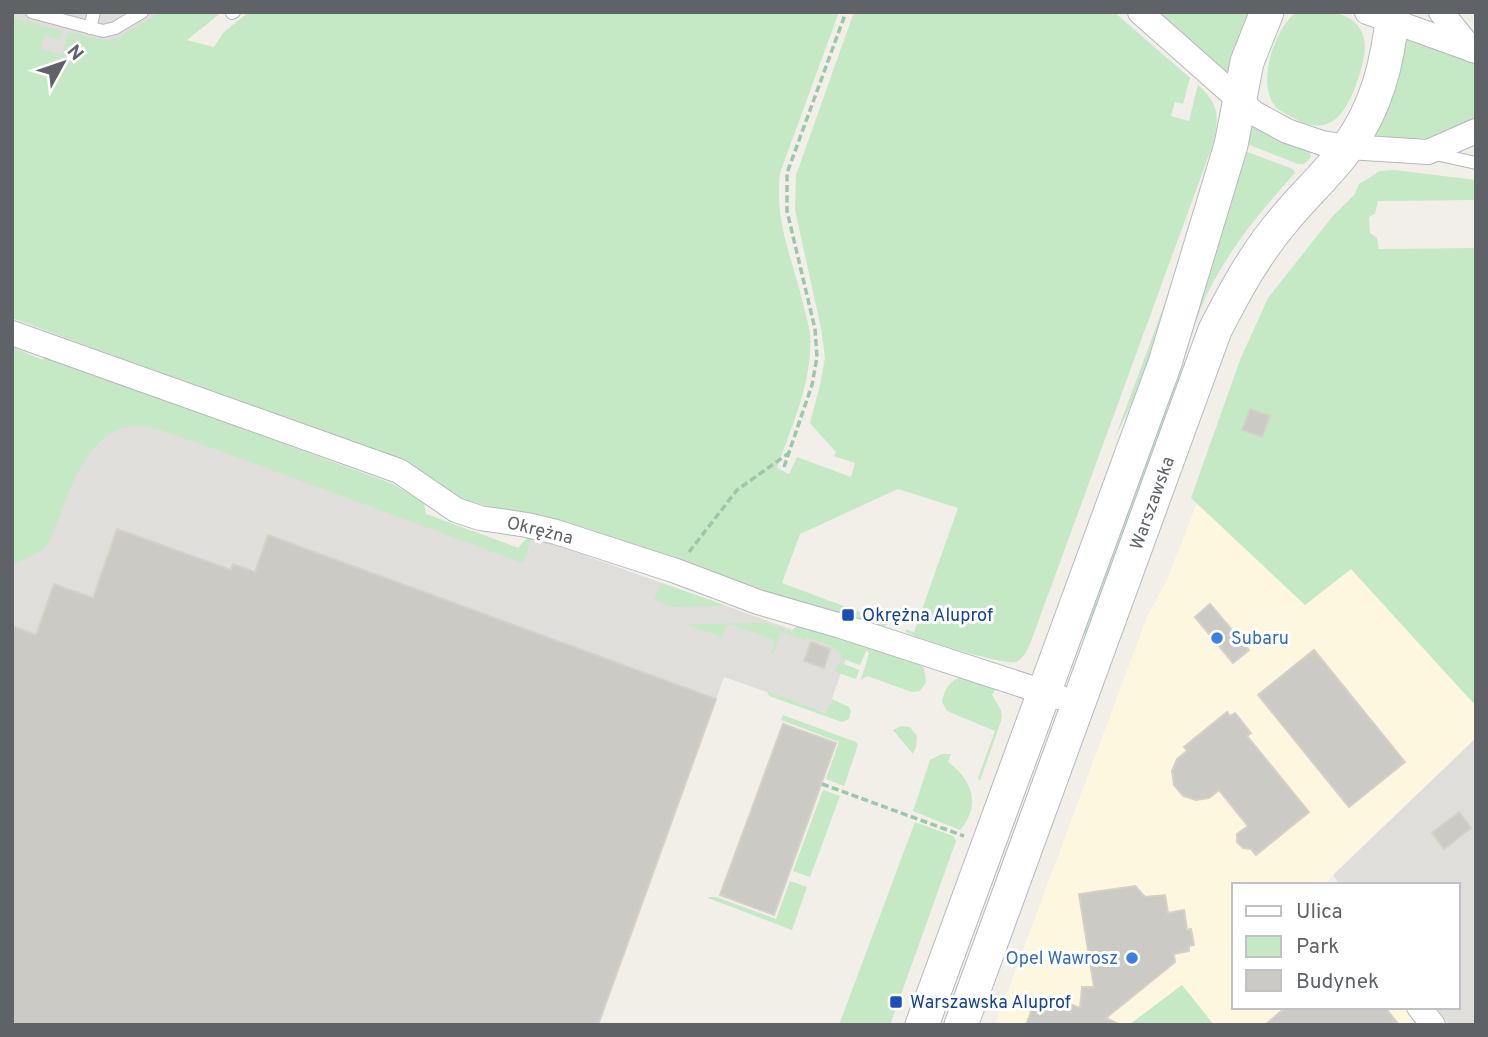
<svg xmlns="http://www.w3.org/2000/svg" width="1488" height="1037" font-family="Overpass,sans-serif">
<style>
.commercial{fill:#fef7e0}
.industrial{fill:#e0deda}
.green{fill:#c5e8c5}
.building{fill:#cccac5;stroke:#d6d1c6;stroke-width:2}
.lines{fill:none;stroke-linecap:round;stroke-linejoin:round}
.lane-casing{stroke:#b5b8bc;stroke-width:14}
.street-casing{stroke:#b5b8bc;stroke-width:26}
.secondary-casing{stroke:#b6babf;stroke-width:35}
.path{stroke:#9cc7a9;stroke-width:3.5;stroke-dasharray:7 3.5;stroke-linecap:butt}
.lane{stroke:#fff;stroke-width:12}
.street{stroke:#fff;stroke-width:24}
.secondary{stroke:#fff;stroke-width:33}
.transit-dot{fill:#1a4fb4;stroke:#fff;stroke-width:2.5}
.shop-dot{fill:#3f7fe0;stroke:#fff;stroke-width:2.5}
.labels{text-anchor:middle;stroke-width:6;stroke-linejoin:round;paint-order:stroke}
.street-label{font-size:18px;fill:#5f6368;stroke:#fff}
.transit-label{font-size:18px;fill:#164399;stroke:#fff;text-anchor:start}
.shop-label{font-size:18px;fill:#366cbe;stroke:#fff;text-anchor:start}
</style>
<rect width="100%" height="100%" fill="#f1efe8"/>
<path class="commercial" d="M1197 503 1305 605 1351 569 1476 706V738L1323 885H1234V1007H1407L1420 1025H1214L1182 985 1129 1025H995L1147 617 1167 580Z"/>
<g class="industrial">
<path d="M12 12H195L110 73 12 47Z"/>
<path d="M44 360 400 505 519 548 528 551 533 537 849 650 827 713 724 677 598 1025H12V437Z"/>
<path d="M1476 738V1025H1450L1436 1007H1458V885H1340L1333 875Z"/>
</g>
<g class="green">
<path d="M160 12H222L187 40 214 47 224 32 249 12H839L780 173C774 219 792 259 803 303 805 313 809 324 810 334 813 381 792 425 777 468L789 474 797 457 851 477 855 463 834 456 836 452 810 423 820 385 825 358 821 328 795 210 796 175 854 12H1114L1190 78 1183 104 1175 102 1171 116 1189 121 1198 85C1219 104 1219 115 1214 141L1033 636C1029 645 1025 660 1015 662 1004 665 917 639 906 632L905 629 914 632 958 508 898 489 800 534 782 583 889 623 884 627 735 582 557 519C522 509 482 510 450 493 434 485 419 473 404 463L12 318V18L62 31 60 40 45 35 41 49 62 55 68 32 108 41 123 35Z"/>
<path d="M1157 12H1252L1229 74Z"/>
<path d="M1296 12C1315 12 1338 8 1353 21 1358 25 1363 32 1364 39 1367 51 1362 65 1359 76 1350 103 1336 137 1302 122 1294 118 1285 114 1278 109 1254 87 1274 30 1296 12Z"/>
<path d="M1403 39 1476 63V122C1434 140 1418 141 1373 138Z"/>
<path d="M1251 126 1269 136 1310 151 1311 157 1304 164H1298L1247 144Z"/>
<path d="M1245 151 1293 169 1295 173C1258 214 1222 257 1201 308 1184 350 1177 394 1163 436 1141 504 1115 570 1091 637L1078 632Z"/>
<path d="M1212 163 1154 358 1114 440 1161 314Z"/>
<path d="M1394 170 1476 180V200L1378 201 1375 214 1369 217 1370 233 1377 238 1379 249 1476 248V706L1351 569 1305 605 1191 498 1240 360 1268 298 1332 217 1355 194 1359 184 1380 171Z"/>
<path d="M12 347 43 360 45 356 393 484 424 503 426 514 518 548 527 538 533 537 523 563 193 441C176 436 157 427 140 426 84 423 67 504 48 544L41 551 12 565Z"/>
<path d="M661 583 719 603 725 606 673 607 654 600Z"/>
<path d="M764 623 791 632 797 626 913 661 924 668 926 682 920 691 912 692 867 676 861 680 869 653 866 651 860 665 841 658 842 654 833 650 834 647 807 637 805 640 781 632 773 654H771L775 640 733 625 726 626 722 637 684 624Z"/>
<path d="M839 662 859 670 856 679 835 672Z"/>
<path d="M963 677 996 688 992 695 1001 710 1002 718 980 781 978 778 995 731 947 711 942 702C944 690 950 679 963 677Z"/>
<path d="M767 691 826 713 832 699 849 707 851 711 849 719 842 722 769 696Z"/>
<path d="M783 715 856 742 858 745 844 786 826 779 839 742 781 720Z"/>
<path d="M901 726 910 727 917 736 916 747 913 754 893 730Z"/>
<path d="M942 754H951L948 762C973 780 981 806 960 830L913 811 930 760Z"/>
<path d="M823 790 840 796 810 877 793 871Z"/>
<path d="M915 822 953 836 956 841 890 1025H839Z"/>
<path d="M790 881 807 887 792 930 708 898V897H716L776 919Z"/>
<path d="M1182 985 1214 1025H1129Z"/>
</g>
<g class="building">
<path d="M1250 409 1270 416 1262 437 1242 430Z"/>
<path d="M117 529 231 570 233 564 255 572 268 535 716 699 598 1025H12V626L36 635 54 584 93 598Z"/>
<path d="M1210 604 1249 650 1233 663 1195 617Z"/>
<path d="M811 642 830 649 824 668 804 661Z"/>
<path d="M1314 650 1405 762 1349 807 1258 695Z"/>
<path d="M1227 712 1230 716 1235 713 1251 733 1247 736 1309 812 1256 855 1251 849 1243 848 1237 842V834L1248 826 1219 790 1209 798 1196 800 1183 796 1174 785 1172 771 1177 759 1187 751 1184 747Z"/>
<path d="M783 724 836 743 774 915 720 895Z"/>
<path d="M1459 812 1471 828 1444 849 1432 833Z"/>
<path d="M1135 886 1145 897 1165 895 1168 913 1184 910 1187 930 1191 929 1194 945 1189 946V951L1174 954 1175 962 1106 1018 1120 1025H1026L1032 1009 1042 1001 1056 999 1080 1008 1082 987H1094L1079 894Z"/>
<path d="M1286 1007H1385L1399 1025H1265Z"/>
</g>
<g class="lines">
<g class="lane-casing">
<g id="lane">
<path d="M32 12 103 31 115 28 142 12"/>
<path d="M232 13 234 12"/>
<path d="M90 28 94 12"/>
<path d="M1431 153 1476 163"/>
</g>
</g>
<g class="street-casing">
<g id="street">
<path d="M1140 12 1254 113 1287 131 1322 143 1348 147 1428 152 1476 131"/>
<path d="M1367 12 1476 51"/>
<path d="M1441 12 1472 50"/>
<path d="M12 333 399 471 456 510 480 518 527 525 556 532 676 571 758 602 841 626 1059 697"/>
<path d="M1419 1007 1433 1025"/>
</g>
</g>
<g class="secondary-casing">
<g id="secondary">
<path d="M922 1025 1165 363 1231 145 1247 62 1267 12"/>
<path d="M961 1025 1215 330C1235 291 1255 254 1283 221 1303 196 1328 174 1347 148 1377 108 1388 61 1393 12"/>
</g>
</g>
<g class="path">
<path d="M784 467 812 385 817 357 815 329 787 211V173L846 12"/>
<path d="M689 552 737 490 789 453"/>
<path d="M822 784 964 836"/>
</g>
<use href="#lane" class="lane"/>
<use href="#street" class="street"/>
<use href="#secondary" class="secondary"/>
</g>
<g class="transit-dot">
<rect x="841" y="608" width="14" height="14" rx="3.5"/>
<rect x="889" y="995" width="14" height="14" rx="3.5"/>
</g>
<g class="shop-dot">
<circle cx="1217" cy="638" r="7"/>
<circle cx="1132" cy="958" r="7"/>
</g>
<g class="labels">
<g class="street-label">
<text transform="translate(1152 503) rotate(-70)" y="6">Warszawska</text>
<text transform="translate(540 530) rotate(14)" y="6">Okrężna</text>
</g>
<g class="transit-label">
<text x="862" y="621">Okrężna Aluprof</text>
<text x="910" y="1008">Warszawska Aluprof</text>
</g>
<g class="shop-label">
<text x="1231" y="644">Subaru</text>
<text x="1118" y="964" text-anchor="end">Opel Wawrosz</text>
</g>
</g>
<rect width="1488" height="1037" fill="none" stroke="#5f6368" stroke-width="28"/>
<rect x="1232" y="883" width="228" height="126" fill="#ffffff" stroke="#bfc1c3" stroke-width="2"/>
<rect x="1246" y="906" width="35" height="10" fill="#ffffff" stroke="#bfc1c3" stroke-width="2"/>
<text x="1296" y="918" font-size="21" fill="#5f6368">Ulica</text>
<rect x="1246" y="936" width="35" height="21" fill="#c5e8c5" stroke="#bfc1c3" stroke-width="2"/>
<text x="1296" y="953" font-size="21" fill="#5f6368">Park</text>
<rect x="1246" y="970" width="35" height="21" fill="#cccac5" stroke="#bfc1c3" stroke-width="2"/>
<text x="1296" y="988" font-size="21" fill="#5f6368">Budynek</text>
<g transform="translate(63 63) rotate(50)" stroke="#ffffff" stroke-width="5" paint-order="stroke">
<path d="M0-5L12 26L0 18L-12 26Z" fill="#5f6368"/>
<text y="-10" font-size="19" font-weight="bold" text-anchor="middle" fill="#5f6368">N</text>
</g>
</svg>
